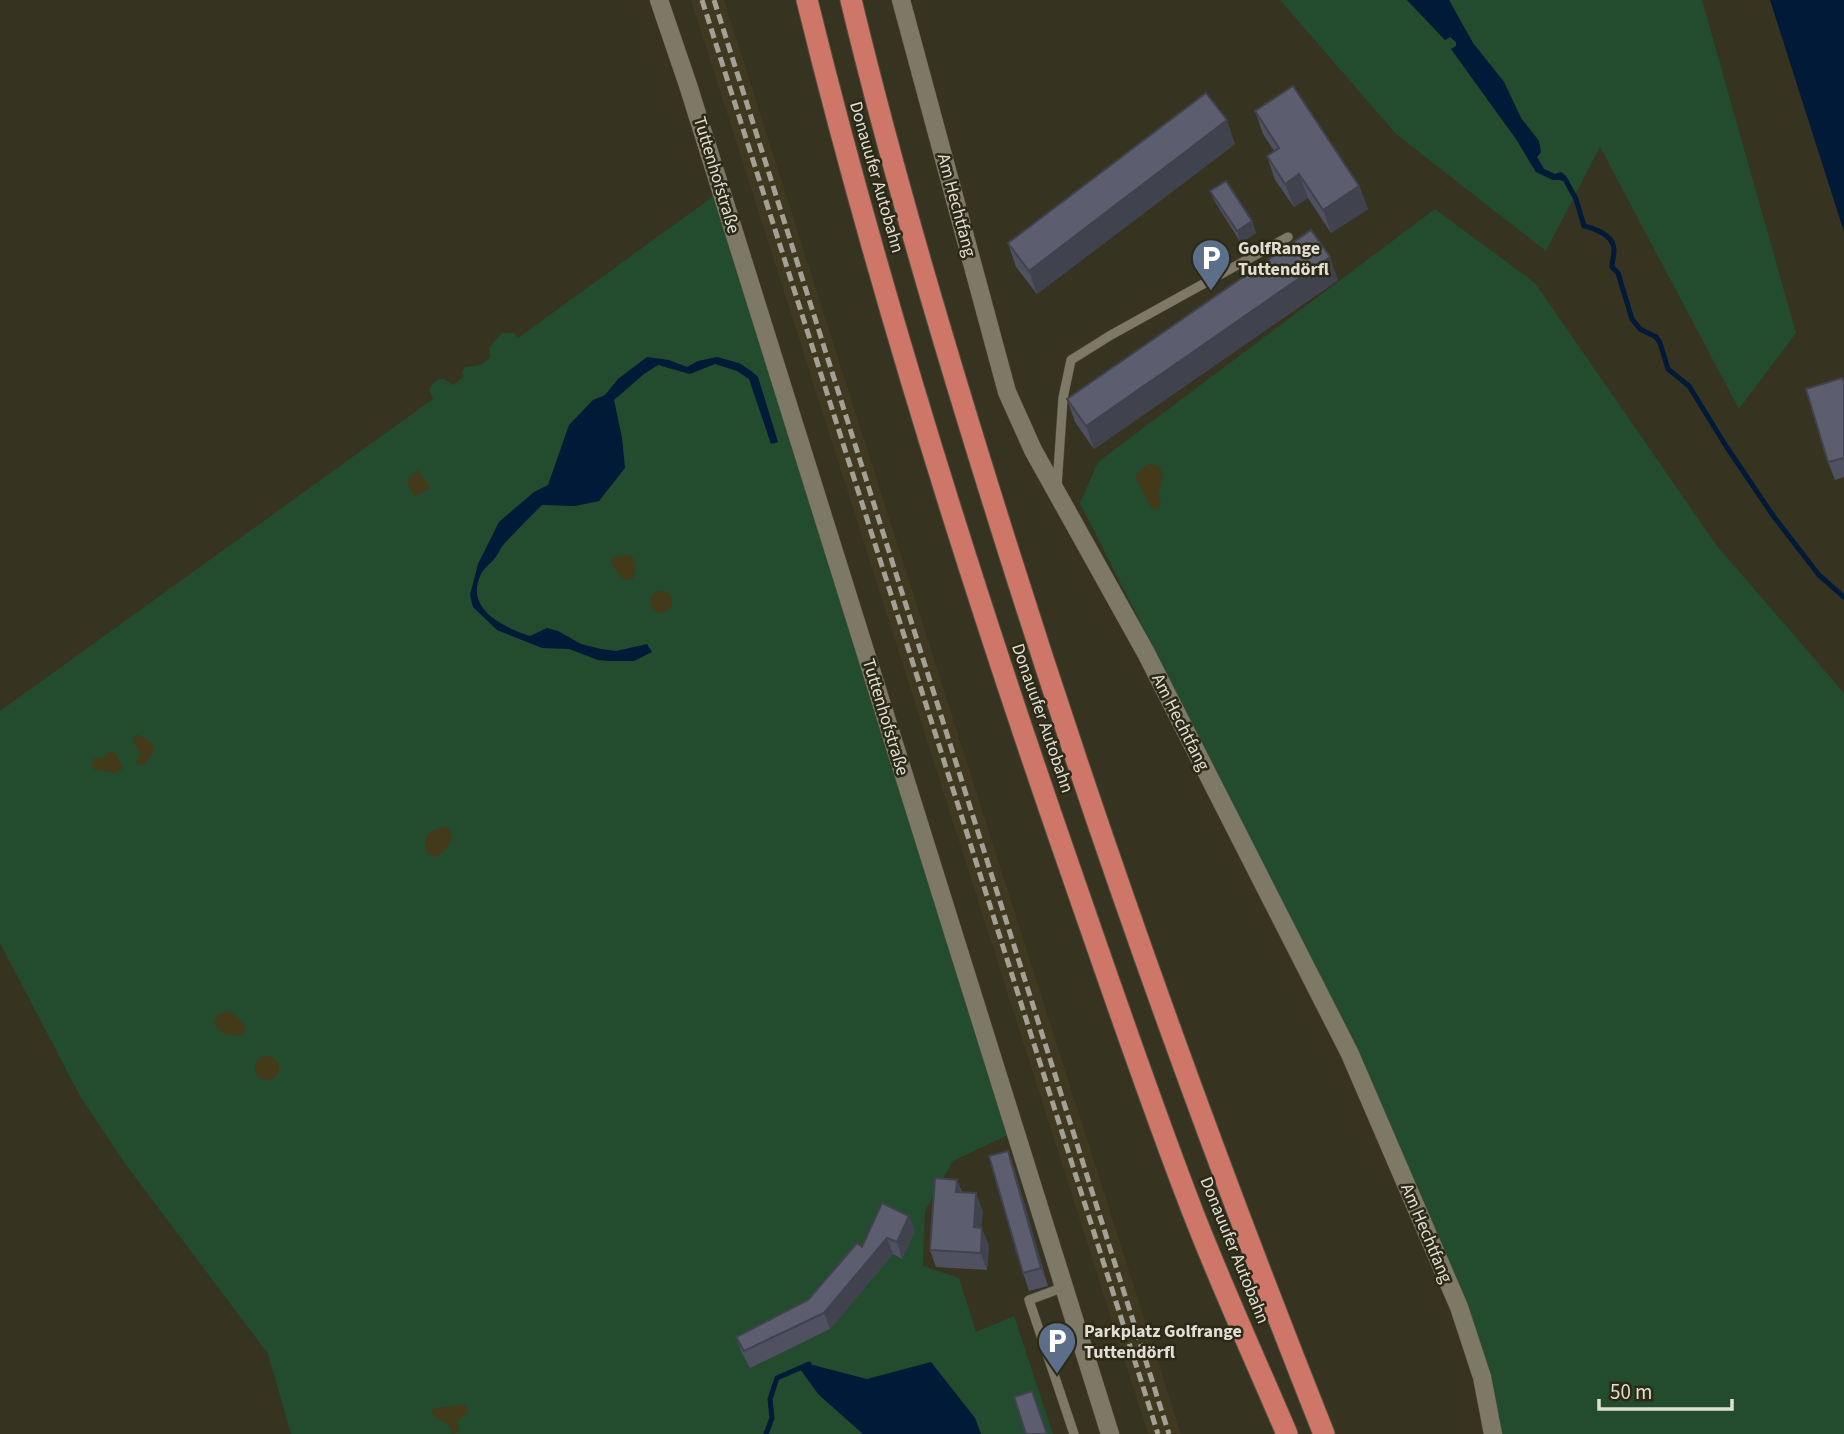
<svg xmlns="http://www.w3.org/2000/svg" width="1844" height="1434" font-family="'Source Sans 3',sans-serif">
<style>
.built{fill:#3e3920}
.green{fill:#234b2e}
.sand{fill:#423a19}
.water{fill:#001a38}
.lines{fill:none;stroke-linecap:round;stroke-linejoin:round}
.stream{stroke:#001a38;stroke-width:5}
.service-casing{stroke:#555142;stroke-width:10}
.minor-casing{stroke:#555142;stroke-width:19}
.motorway-casing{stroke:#555142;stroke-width:23}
.service{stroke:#7d7966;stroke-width:9}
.minor{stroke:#7d7966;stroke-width:18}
.motorway{stroke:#ce7768;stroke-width:21}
.rail{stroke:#a3a194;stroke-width:5;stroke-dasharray:10 5;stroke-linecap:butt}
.wall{fill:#4f5160}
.shaded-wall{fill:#40424e}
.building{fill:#5c5e70;stroke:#40424e;stroke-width:2}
.labels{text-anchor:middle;stroke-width:5;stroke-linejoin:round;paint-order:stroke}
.street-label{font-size:18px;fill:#e1dfd5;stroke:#2c2917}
.poi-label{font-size:18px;font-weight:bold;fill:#e1dfd5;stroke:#2c2917;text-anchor:start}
</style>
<rect width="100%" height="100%" fill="#363321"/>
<path class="built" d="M691 0H724L1181 1434H1148Z"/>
<g class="green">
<path d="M1280 0H1407L1445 40 1450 37 1456 42V46L1451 49 1516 139 1536 172 1553 180 1565 179 1566 176 1561 172 1555 174 1544 169 1537 157 1539 141 1521 118 1504 82 1473 43 1449 0H1702L1796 333 1739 409 1600 147 1546 251 1396 134Z"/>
<path d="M715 195 1008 1135 953 1161 925 1211 923 1266 959 1278 976 1332 1014 1316 1053 1434H291L268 1354 126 1165 80 1096 0 943V711L433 399 429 390 433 383 442 378 453 385 464 376 462 373 465 367 480 365 490 358 489 348 502 333H514L518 338Z"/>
<path d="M1435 209 1535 283 1717 546 1844 693V1434H1499L1475 1325 1397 1141 1290 918 1080 503 1098 462Z"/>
</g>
<g class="sand">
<path d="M1151 464 1160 467C1163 476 1164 483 1158 491L1161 503 1159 508 1152 509 1135 477 1142 467Z"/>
<path d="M419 470C421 478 428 480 430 489L414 496 407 483 411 475Z"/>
<path d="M631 555 636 564 633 579 623 580 612 565 611 559 617 556Z"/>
<circle cx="661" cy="602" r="11"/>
<path d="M137 734 152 743 154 750 145 765 136 764 140 752 133 742Z"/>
<path d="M110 751 116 754 123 769 115 773 94 770 92 764 93 759 104 757Z"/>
<path d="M448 826C456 839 447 853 433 857L427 854C422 835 428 830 448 826Z"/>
<path d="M229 1011 245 1024 244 1034C232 1038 218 1035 214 1022L218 1014Z"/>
<circle cx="267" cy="1068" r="12"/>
<path d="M463 1404H466L468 1413 457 1420 459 1431 452 1434 448 1424C441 1419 433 1421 432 1410 443 1405 451 1408 463 1404Z"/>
</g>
<g class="water">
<path d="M1407 0H1449L1473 43 1504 82 1521 118 1539 141 1541 152 1537 157 1544 169 1555 174 1561 172 1566 176 1565 179 1553 180 1536 172 1516 139 1451 49 1456 46V42L1450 37 1445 40Z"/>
<path d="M1770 0H1844V232Z"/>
<path d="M647 357 669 360 687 367 698 361 717 357 739 363 750 370 758 377 778 442 771 444 749 379 737 371 715 364 690 374 658 365 644 374 614 400 622 438 625 468 599 501 575 506 542 505C529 518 516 531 504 544 500 548 499 553 495 558 491 563 485 567 481 574 464 609 503 627 530 636L547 628 558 631 581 644 601 649 616 651 647 644 652 652 634 661H609L598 660 569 649 542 648 497 630 473 607 470 595 478 564 499 522 534 492 548 485 569 425 593 400 605 395 618 379Z"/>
<path d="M931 1362 975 1418 981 1434H863L819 1395 800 1369 809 1364 867 1379Z"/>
</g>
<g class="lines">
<g class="stream">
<path d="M1558 177 1565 179 1576 199 1584 226C1596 229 1614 235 1614 250 1614 256 1612 261 1612 267L1618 273 1632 319 1640 329 1656 337 1660 343 1668 369 1689 386 1726 446 1774 517 1819 575 1844 597"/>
<path d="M766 1434 772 1418 770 1399 777 1378 809 1364"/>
</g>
<g class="service-casing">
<g id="service">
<path d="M1057 486 1063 398 1071 360 1111 335 1288 237"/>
<path d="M1064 1287 1029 1300 1074 1434"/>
</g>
</g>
<g class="minor-casing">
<g id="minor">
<path d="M659 0 688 85 1110 1434"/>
<path d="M901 0 1007 392 1033 450 1146 653 1350 1054 1459 1307 1482 1377 1493 1434"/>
</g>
</g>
<g class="motorway-casing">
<g id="motorway">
<path d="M807 0C879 293 970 581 1069 866 1109 981 1148 1096 1192 1210 1221 1285 1255 1359 1287 1434"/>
<path d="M851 0C895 182 949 362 1005 540 1100 842 1207 1140 1324 1434"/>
</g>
</g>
<use href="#service" class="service"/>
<use href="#minor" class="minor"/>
<use href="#motorway" class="motorway"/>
<g class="rail">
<path d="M702 0 1158 1434"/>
<path d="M714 0 1169 1434"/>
</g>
</g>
<g class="wall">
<path d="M1255 111 1359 186 1368 209 1331 233 1308 198 1294 207 1275 180 1267 156 1274 151 1263 134Z"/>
<path d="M1235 144 1037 294 1016 267 1008 243Z"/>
<path d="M1210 191 1252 221 1256 233 1241 243 1215 202Z"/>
<path d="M1338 280 1094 449 1075 422 1067 399Z"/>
<path d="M1844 382V477L1835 480 1828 462Z"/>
<path d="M1008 1151 1014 1168 1048 1286 1029 1291 1023 1273Z"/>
<path d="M957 1180 962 1192 983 1211 981 1228 989 1246 987 1270 936 1267 930 1250Z"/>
<path d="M909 1216 915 1232 902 1259 893 1254 830 1329 750 1368 742 1353 736 1337 808 1300 862 1247Z"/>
</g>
<g class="shaded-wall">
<path d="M1227 120 1235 144 1037 294 1029 271Z"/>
<path d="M1299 174 1308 198 1294 207 1285 184Z"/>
<path d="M1359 186 1368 209 1331 233 1323 210Z"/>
<path d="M1252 221 1256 233 1241 243 1237 231Z"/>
<path d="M1330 257 1338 280 1094 449 1086 426Z"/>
<path d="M1008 1151 1014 1168 1048 1286 1041 1268Z"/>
<path d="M957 1180 963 1197 956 1192Z"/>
<path d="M976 1193 983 1211 980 1245 974 1227Z"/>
<path d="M909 1216 915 1232 902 1259 897 1242Z"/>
<path d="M982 1228 989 1246 987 1270 981 1253Z"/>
<path d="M887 1238 893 1254 830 1329 824 1313Z"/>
</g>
<g class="building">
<path d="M1293 86 1359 186 1323 210 1299 174 1285 184 1267 156 1279 148 1255 111Z"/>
<path d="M1206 93 1227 120 1029 271 1008 243Z"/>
<path d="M1226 181 1252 221 1237 231 1210 191Z"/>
<path d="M1311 230 1330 257 1086 426 1067 399Z"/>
<path d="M1842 378 1844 383V458L1828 462 1806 389Z"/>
<path d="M1008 1151 1041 1268 1023 1273 989 1156Z"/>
<path d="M935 1178 957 1180 956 1192 976 1193 974 1227 982 1228 981 1253 930 1250Z"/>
<path d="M882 1203 909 1216 897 1242 887 1238 824 1313 744 1351 736 1337 808 1300 857 1243 862 1247Z"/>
<path d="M1032 1391 1047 1434H1026L1014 1397Z"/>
</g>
<defs>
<g id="parking-pin" transform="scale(2.0125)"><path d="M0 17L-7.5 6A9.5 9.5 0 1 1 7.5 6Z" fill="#5c6f8a" stroke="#2c2917"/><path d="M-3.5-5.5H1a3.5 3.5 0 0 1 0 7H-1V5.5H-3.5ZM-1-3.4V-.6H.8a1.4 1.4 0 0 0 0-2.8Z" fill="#fff"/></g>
</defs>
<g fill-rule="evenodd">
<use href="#parking-pin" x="1211" y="258"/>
<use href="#parking-pin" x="1057" y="1341"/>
</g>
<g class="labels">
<g class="street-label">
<text transform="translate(717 175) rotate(73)" y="6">Tuttenhofstraße</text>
<text transform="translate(877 177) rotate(74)" y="6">Donauufer Autobahn</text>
<text transform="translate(957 205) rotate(75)" y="6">Am Hechtfang</text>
<text transform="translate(886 717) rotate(73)" y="6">Tuttenhofstraße</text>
<text transform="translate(1043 718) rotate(71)" y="6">Donauufer Autobahn</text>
<text transform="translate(1181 722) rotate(63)" y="6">Am Hechtfang</text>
<text transform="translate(1427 1233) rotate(67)" y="6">Am Hechtfang</text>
<text transform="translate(1235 1250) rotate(68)" y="6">Donauufer Autobahn</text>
</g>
<g class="poi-label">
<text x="1238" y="254">GolfRange<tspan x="1238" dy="21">Tuttendörfl</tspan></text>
<text x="1084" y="1337">Parkplatz Golfrange<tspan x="1084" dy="21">Tuttendörfl</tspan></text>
</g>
</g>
<path d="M1599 1399v10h133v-10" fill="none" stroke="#e1dfd5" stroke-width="3.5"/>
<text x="1610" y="1399" font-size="21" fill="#e1dfd5" stroke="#2c2917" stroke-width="5" paint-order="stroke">50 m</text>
</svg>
